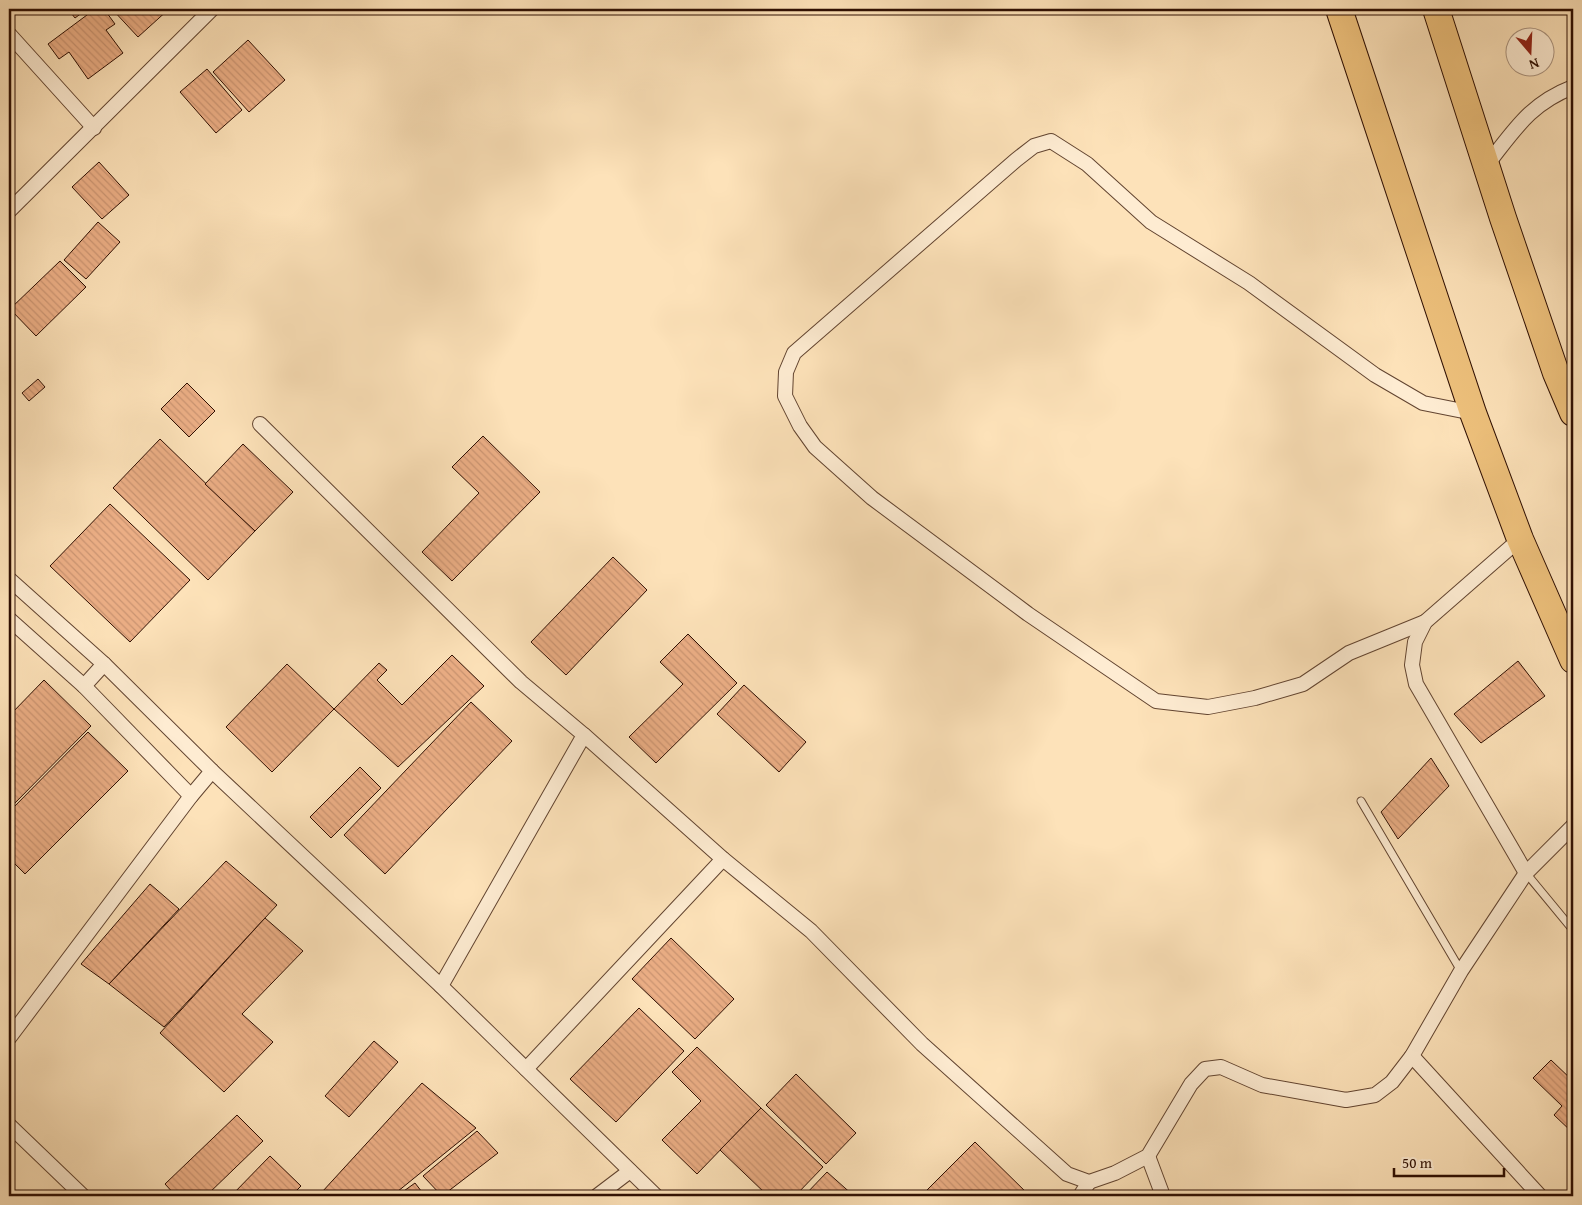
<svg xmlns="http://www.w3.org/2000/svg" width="1582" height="1205" font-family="'Gentium Book Plus',serif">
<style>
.building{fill:url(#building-back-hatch);stroke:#2f0f02}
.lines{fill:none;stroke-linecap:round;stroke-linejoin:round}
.lane-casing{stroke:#624430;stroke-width:9}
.street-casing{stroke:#624430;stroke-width:16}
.highway-casing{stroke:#2f0f02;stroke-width:28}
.lane{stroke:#feecd2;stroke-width:7}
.street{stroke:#feecd2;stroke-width:14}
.highway{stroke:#eec17c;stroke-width:26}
</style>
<defs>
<pattern id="building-back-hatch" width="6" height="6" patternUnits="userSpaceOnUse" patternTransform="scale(1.25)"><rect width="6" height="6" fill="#ebae85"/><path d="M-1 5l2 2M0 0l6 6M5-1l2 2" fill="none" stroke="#ca9471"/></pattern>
</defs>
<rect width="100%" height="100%" fill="#fde2b9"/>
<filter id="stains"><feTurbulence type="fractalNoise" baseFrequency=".004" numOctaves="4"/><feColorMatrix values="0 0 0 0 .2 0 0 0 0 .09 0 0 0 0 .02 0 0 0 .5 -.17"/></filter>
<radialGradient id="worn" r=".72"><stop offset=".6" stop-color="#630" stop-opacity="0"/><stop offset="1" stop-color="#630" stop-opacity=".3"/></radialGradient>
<g class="building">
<path d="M68 9H87L75 18Z"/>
<path d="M95 9H104L115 24 106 30 123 53 88 79 69 52 59 59 48 44Z"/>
<path d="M112 9H169L138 37Z"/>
<path d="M248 40 285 80 249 112 213 72Z"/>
<path d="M207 69 242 110 216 133 180 92Z"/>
<path d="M99 162 129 195 102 219 72 187Z"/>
<path d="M98 222 120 242 86 279 64 260Z"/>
<path d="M60 261 86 287 36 336 10 309Z"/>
<path d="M38 379 45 387 29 401 22 393Z"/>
<path d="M187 383 215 411 189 437 161 409Z"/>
<path d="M483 436 540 492 452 581 422 552 479 493 452 467Z"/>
<path d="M160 439 255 531 208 580 113 488Z"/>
<path d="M243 444 293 492 255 531 205 484Z"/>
<path d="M110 504 190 580 130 642 50 566Z"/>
<path d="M613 557 647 590 566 675 531 642Z"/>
<path d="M688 634 737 683 656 763 629 737 683 684 660 662Z"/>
<path d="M452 655 484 686 398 767 334 709 379 663 387 670 377 680 402 705Z"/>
<path d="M1518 661 1545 696 1481 743 1454 714Z"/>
<path d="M287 664 334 709 272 772 226 727Z"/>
<path d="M44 680 91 726 13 805 9 801V716Z"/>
<path d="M744 685 806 742 779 772 717 714Z"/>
<path d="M471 702 512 741 385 874 344 835Z"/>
<path d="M88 732 128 771 25 874 9 858V812Z"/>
<path d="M1431 758 1449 786 1398 839 1381 812Z"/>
<path d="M360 767 381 788 331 838 310 817Z"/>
<path d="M226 861 277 905 164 1027 109 984Z"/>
<path d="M150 884 179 909 109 984 81 964Z"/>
<path d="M265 918 303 951 242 1014 273 1042 224 1092 160 1033Z"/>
<path d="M671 938 734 999 695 1039 632 979Z"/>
<path d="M639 1008 684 1051 616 1122 570 1079Z"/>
<path d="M374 1041 398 1062 349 1117 325 1096Z"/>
<path d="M697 1047 761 1108 697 1174 662 1140 701 1101 672 1072Z"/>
<path d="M1551 1060 1573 1081V1133L1554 1115 1562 1106 1533 1078Z"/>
<path d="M796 1074 856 1133 826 1164 766 1105Z"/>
<path d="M422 1083 476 1128 392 1196H327L322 1192Z"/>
<path d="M761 1108 823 1167 795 1196H768L720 1150Z"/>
<path d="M237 1115 263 1141 206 1196H176L165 1184Z"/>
<path d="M477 1131 498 1153 442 1196 423 1176Z"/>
<path d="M975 1142 1030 1196H921Z"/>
<path d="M270 1156 301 1186 291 1196H231Z"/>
<path d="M827 1172 854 1196H804Z"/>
<path d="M415 1183 425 1196H397Z"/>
</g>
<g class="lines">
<g class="lane-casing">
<g id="lane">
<path d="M1361 801 1461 971"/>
<path d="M1526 873 1573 930"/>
</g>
</g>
<g class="street-casing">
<g id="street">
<path d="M9 34 94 128"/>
<path d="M1486 166C1514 131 1529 104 1573 87"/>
<path d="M9 211 212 9"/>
<path d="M260 424 521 682 584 735 441 986"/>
<path d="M1520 539 1425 622 1415 642 1412 665 1416 684 1526 873"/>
<path d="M9 579 104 664 212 771 441 986 656 1196"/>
<path d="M9 619 84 686 191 796"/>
<path d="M1425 622 1349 653 1303 684 1255 698 1208 707 1156 701 1028 614 872 498 815 447 800 426 785 396 786 372 794 353 1016 160 1034 146 1051 141 1087 164 1151 222 1249 283 1375 375 1423 403 1473 413"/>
<path d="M84 686 104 664"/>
<path d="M584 735 723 859 811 931 922 1044 1067 1174 1089 1182 1115 1173 1148 1156 1191 1084 1205 1069 1221 1067 1262 1085 1346 1100 1375 1095 1392 1082 1412 1056 1461 971 1526 873 1573 826"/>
<path d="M9 1038 191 796 212 771"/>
<path d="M1412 1056 1540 1196"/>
<path d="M526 1069 723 859"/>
<path d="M9 1125 83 1196"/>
<path d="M1148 1156 1163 1196"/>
<path d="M597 1196 630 1171"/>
<path d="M1080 1196 1089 1182"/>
</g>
</g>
<g class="highway-casing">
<g id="highway">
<path d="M1339 9 1473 413 1520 539 1573 660"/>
<path d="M1436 9 1503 218 1556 373 1573 413"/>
</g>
</g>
<use href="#lane" class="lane"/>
<use href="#street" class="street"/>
<use href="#highway" class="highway"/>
</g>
<rect width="1582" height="1205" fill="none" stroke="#fde2b9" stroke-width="30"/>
<rect x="10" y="10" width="1562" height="1185" fill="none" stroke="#2f0f02" stroke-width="2.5"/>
<rect x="15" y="15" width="1552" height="1175" fill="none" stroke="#2f0f02"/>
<g transform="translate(1530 52) rotate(161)"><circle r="24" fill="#feecd2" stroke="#ab947f"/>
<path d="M0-4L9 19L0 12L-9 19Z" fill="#8f2418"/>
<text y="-8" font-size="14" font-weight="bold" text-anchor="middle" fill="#2f0f02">N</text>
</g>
<path d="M1394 1168v8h110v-8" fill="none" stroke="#2f0f02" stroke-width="2.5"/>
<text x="1402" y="1168" font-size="15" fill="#2f0f02" stroke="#feecd2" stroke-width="4" paint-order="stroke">50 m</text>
<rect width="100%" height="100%" filter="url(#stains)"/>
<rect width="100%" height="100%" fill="url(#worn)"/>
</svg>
